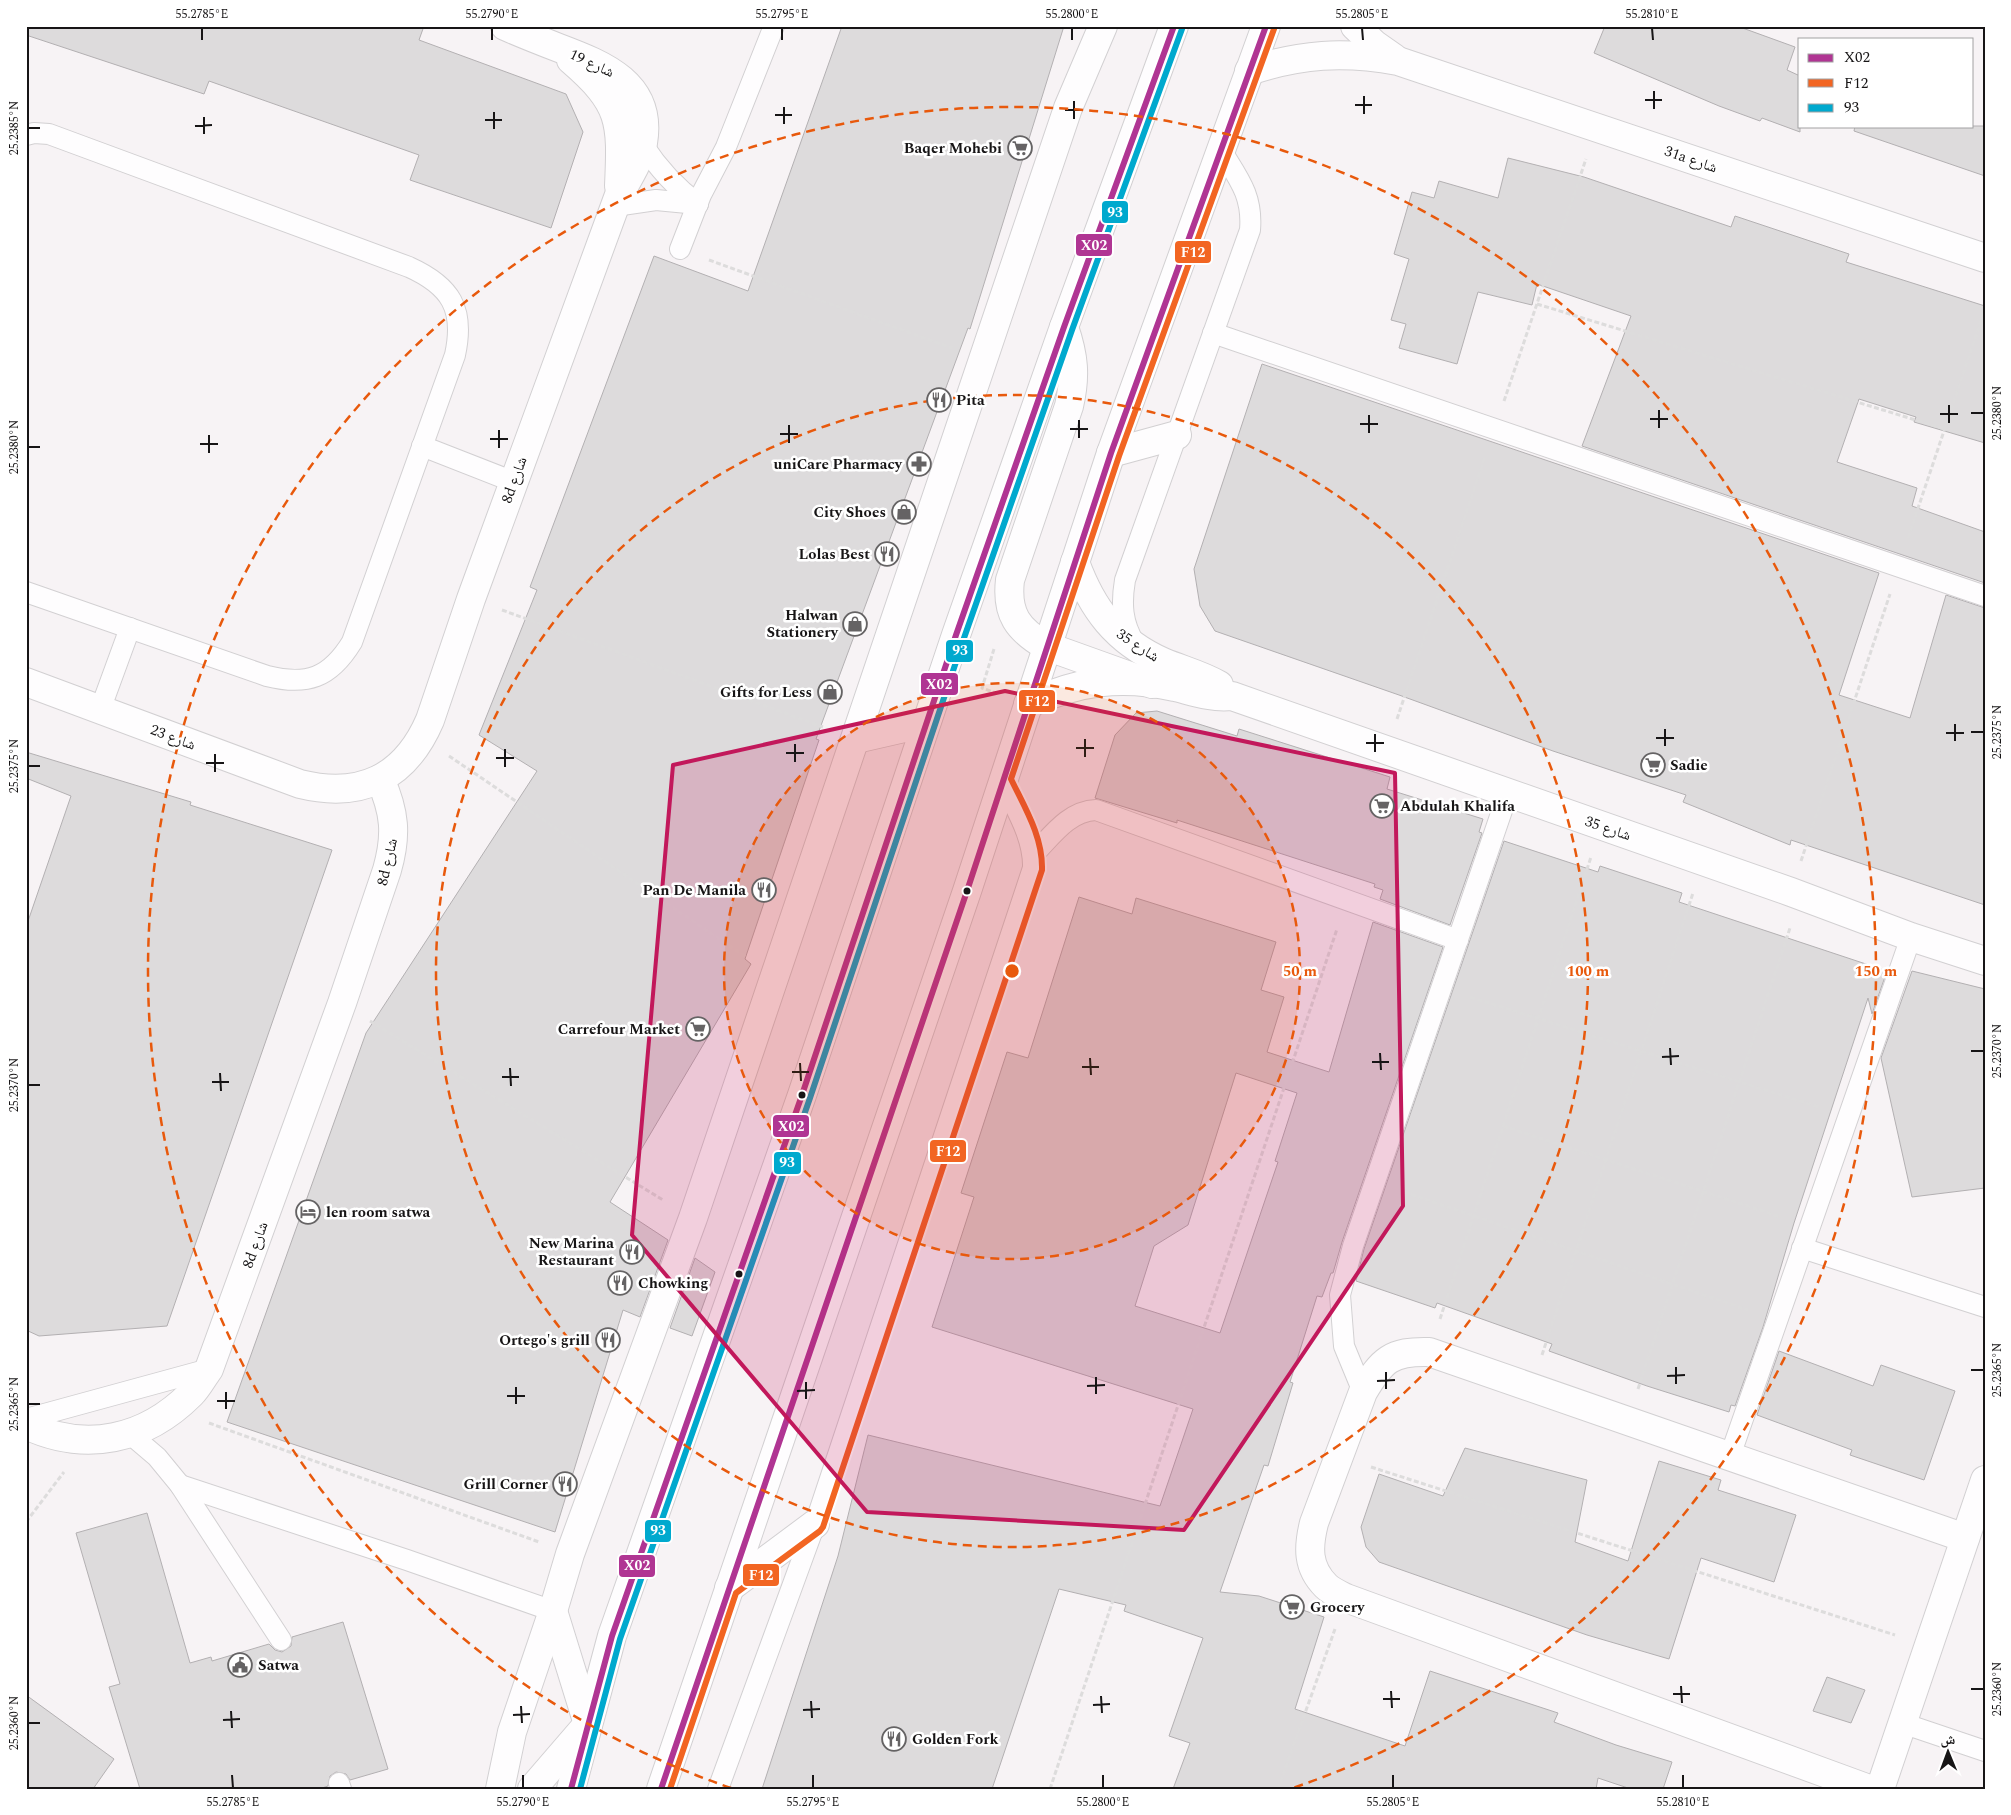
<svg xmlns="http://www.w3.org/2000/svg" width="2011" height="1815" font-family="Spectral,'Noto Naskh Arabic',serif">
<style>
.building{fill:#dddbdc;stroke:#b3b0b2;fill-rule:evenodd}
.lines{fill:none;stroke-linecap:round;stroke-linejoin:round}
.service-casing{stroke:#d2d0d2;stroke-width:22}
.minor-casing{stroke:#d2d0d2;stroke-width:30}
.secondary-casing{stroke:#d2d0d2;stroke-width:30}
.primary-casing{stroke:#d2d0d2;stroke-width:30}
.path{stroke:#dddcdc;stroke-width:3;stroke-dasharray:5 2.5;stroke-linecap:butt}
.service{stroke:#fefdfe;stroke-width:20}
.minor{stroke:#fefdfe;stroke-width:28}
.secondary{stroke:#fefdfe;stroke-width:28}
.primary{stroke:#fefdfe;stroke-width:28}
.bus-1-casing{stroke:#fff;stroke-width:10}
.bus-2-casing{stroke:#fff;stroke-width:10}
.bus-3-casing{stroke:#fff;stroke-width:10}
.bus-1{stroke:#b03593;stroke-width:6}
.bus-2{stroke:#f26522;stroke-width:6}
.bus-3{stroke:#00a9ce;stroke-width:6}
.marked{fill:#c2185b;fill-opacity:0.2;stroke:#c2185b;stroke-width:4;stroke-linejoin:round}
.ticks{fill:none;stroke:#171516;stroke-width:2}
.ring{fill:none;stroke:#e8590c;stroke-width:2.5;stroke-dasharray:9 6}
.bus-dot{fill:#171516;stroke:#fff;stroke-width:2}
.labels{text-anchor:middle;stroke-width:5;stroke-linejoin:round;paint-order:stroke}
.street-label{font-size:15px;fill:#171516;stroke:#fff}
.poi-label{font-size:15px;font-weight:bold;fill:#171516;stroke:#fff;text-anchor:end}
.centre{fill:#e8590c;stroke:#fff;stroke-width:2.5}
.ring-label{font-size:15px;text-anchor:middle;font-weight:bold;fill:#e8590c;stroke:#fff;stroke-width:5;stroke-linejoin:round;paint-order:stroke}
.line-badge{stroke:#fff;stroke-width:2}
.badge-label{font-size:14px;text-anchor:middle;font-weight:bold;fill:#fff}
.neatline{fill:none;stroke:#171516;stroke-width:2}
.ticks-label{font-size:12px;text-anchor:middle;fill:#171516}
</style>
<rect width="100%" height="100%" fill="#f7f3f5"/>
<g class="building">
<path d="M26 26H424L419 40 566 94 583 132 551 228 410 180 419 155 209 81 204 94 26 35Z"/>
<path d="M842 26H1064L970 329 968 328 816 739 819 740 745 959 751 964 610 1202 668 1240 640 1317 623 1310 555 1532 227 1422 366 1033 537 771 479 735 537 590 530 587 654 256 748 291Z"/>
<path d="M1605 26H1737L1795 47 1787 70 1800 76V132L1762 118 1760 121 1719 106 1594 53Z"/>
<path d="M1855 126H1985V176L1854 131Z"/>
<path d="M1508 158 1584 177 1731 227 1735 216 1849 254 1846 262 1985 306V443L1914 422 1916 417 1859 399 1837 462 1917 488 1912 506 1985 532V583L1582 446 1631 316 1537 284 1532 305 1478 292 1457 364 1399 348 1406 324 1391 320 1409 259 1394 254 1412 192 1434 198 1439 181 1498 198Z"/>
<path d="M1262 364 1879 573 1839 695 1910 718 1946 595 1985 608V905L1791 840 1790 845 1683 802 1686 795 1553 751 1399 695 1215 631 1200 606 1194 569Z"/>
<path d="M1157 711 1237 736 1239 729 1390 777 1387 789 1483 819 1479 832 1482 833 1450 925 1380 899 1383 890 1374 887 1375 884 1177 820V823L1095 798 1115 735 1136 713Z"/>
<path d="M26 752 191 802 190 805 332 850 167 1326 39 1336 26 1330V927L71 796 26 778Z"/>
<path d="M1504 841 1598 872 1600 866 1682 893 1679 902 1887 971 1872 1014 1868 998 1794 1223 1763 1327 1735 1406 1731 1405 1729 1412 1647 1386 1549 1351 1552 1344 1437 1303 1435 1308 1356 1281 1364 1249Z"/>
<path d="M1079 897 1132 914 1136 898 1276 942 1261 990 1284 997 1267 1052 1329 1072 1373 922 1443 947 1342 1242 1333 1273H1331L1322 1297 1317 1296 1290 1382 1293 1383 1268 1466 1264 1465 1220 1592 1259 1596 1324 1617 1295 1709 1405 1746 1430 1671 1558 1713 1554 1722 1616 1745 1672 1762 1663 1789H1631L1598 1778 1596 1789H1173L1190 1743 1169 1736 1203 1638 1124 1611 1126 1605 1059 1589 992 1789H762L838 1556 868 1435 1160 1506 1193 1409 932 1327 974 1197 961 1193 1007 1052 1028 1058ZM1236 1073 1297 1093 1275 1161 1278 1162 1220 1333 1135 1306 1154 1246 1188 1225Z"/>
<path d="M1912 971 1985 989V1188L1912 1197 1881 1058Z"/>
<path d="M695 1258 715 1272 692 1336 670 1328Z"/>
<path d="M1779 1351 1873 1386 1881 1365 1955 1391 1924 1480 1850 1455 1852 1450 1757 1415Z"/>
<path d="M1465 1448 1587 1480 1575 1542 1628 1561 1659 1461 1721 1480 1718 1490 1796 1515 1774 1582 1701 1558 1669 1659 1587 1635 1379 1562 1366 1547 1361 1527 1379 1474 1443 1496Z"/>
<path d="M147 1513 190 1663 211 1657 212 1661 269 1644 275 1650 282 1652 291 1646 292 1637 343 1622 388 1769 350 1780 346 1774 336 1772 330 1776 328 1786 319 1789H140L109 1687 120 1684 76 1533Z"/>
<path d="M1827 1677 1865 1690 1851 1723 1813 1711Z"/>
<path d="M26 1695 114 1759 93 1789H26Z"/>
</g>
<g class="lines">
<g class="service-casing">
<g id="service">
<path d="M26 135 34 133 49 134 409 267C451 286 465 309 455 355L352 642C330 678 307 686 267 676L26 592"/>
<path d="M643 145C658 168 675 187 698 204"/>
<path d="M615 206 656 200 698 204"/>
<path d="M680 249 701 195 726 147 774 26"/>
<path d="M1213 333 1985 596"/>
<path d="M422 446 514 482"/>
<path d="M1135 644C1122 623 1121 604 1125 580L1250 230C1253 195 1238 178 1221 150"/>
<path d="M100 710 130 628"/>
<path d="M1033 855C1051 837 1068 811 1096 810L1458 940"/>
<path d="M1802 1248 1985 1307"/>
<path d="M1363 1392 1344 1346 1340 1295 1353 1246 1508 793"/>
<path d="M26 1419 209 1369"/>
<path d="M130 1434 157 1457 180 1485 281 1640"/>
<path d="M1730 1456 1911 937"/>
<path d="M180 1485 407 1560 553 1611"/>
<path d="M1902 1723 1985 1751"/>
<path d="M339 1783 341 1789"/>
<path d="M718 1789 815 1524 1033 868C1034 837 1015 808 1002 780"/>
</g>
</g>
<g class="minor-casing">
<g id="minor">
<path d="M1355 26 1374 44 1394 58"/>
<path d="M571 60C622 104 622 121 619 186"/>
<path d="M1249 71C1301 54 1343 51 1398 61L1985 258"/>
<path d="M1075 562C1092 609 1116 641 1163 662 1182 670 1202 675 1219 685"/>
<path d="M26 682 300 784C361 799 405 778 430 720L471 599 619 195C627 180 640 161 643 143 653 84 604 65 559 48 541 41 523 34 505 26"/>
<path d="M1028 704C1077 681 1121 675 1175 687 1195 692 1211 698 1232 696L1791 892 1911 937 1985 961"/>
<path d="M26 1425C86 1453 145 1440 191 1394 198 1387 203 1377 209 1369L342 1003 387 870C397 835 395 812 380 779"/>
<path d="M500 1789 512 1732 553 1611 570 1554 693 1218 1068 108 1103 26"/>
<path d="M1869 1789 1346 1598C1340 1595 1331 1591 1326 1586 1307 1567 1308 1547 1314 1523L1363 1392C1382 1360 1391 1351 1429 1352L1965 1538"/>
<path d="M1880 1789 1985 1480"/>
</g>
</g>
<g class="secondary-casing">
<g id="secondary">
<path d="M1064 327C1074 356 1076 376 1069 406L1010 580C1006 614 1018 630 1046 646L1152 684"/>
<path d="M1111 453 1177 435"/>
<path d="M856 739 926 723"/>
<path d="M729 1588 815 1524"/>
<path d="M553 1611 588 1724"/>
<path d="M571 1789 612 1636 802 1095 956 635 1064 327 1174 26"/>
<path d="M661 1789 967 891 1111 453 1266 26"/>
</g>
</g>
<g class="primary-casing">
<path id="primary" d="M532 1789 588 1724"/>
</g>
<g class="path">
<path d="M709 260 952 348"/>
<path d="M1537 304 1945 429"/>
<path d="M1504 401 1586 159"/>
<path d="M1908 538 1985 309"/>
<path d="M502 610 823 727"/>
<path d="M994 649 982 688 996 693"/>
<path d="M1397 719 1485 457"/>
<path d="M449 756 746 957"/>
<path d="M1801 861 1890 594"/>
<path d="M1470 997 1819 1107"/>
<path d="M370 1021 663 1200"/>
<path d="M1503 1126 1781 1217"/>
<path d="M1404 1192 1748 1310"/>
<path d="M1440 1319 1591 857"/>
<path d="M1542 1355 1693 893"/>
<path d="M1638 1389 1790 928"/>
<path d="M209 1423 539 1542"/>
<path d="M1371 1467 1895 1635"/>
<path d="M26 1522 64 1472"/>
<path d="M1050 1789 1337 929"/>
<path d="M1278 1789 1335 1629"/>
</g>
<use href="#service" class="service"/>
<use href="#minor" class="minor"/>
<use href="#secondary" class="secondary"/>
<use href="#primary" class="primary"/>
<g class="bus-1-casing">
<g id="bus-1">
<path d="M571 1789 612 1636 802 1095 956 635 1064 327 1174 26"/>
<path d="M661 1789 967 891 1111 453 1266 26"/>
</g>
</g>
<g class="bus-2-casing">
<path id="bus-2" d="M670 1789 736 1593 820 1531 823 1527 1042 870C1043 837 1025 808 1011 779L1119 456 1274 29"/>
</g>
<g class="bus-3-casing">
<path id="bus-3" d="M580 1789 620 1639 810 1098 964 638 1072 330 1182 29"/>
</g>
<use href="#bus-1" class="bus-1"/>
<use href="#bus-2" class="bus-2"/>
<use href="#bus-3" class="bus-3"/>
</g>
<path class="marked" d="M1005 691 1395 773 1403 1206 1184 1530 867 1512 632 1235 673 765Z"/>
<path class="ticks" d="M202 28V40M492 28V40M782 28V40M1072 28V40M1362 28 1363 40M1652 28 1653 40M1654 91V109M1364 96V114M1645 100H1662M1074 101V119M1355 105H1372M784 107V124M1065 110H1082M494 112V129M775 115H792M204 117V134M485 120H502M195 126 212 125M28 128H40M1949 405V423M1659 410V428M1971 413H1984M1940 414H1958M1369 415V433M1650 419H1668M1079 420V438M1360 424H1378M789 425V443M1070 429H1088M499 430V448M780 434H798M209 435V453M490 439H508M200 444H218M28 447H40M1955 724V741M1665 729V746M1971 732H1984M1946 733H1964M1375 734V752M1656 738H1674M1085 739V757M1366 743H1384M795 744V762M1076 748H1094M505 749V767M786 753H804M215 754V772M496 758H514M206 763H224M28 766H40M1670 1048 1671 1065M1971 1051H1984M1380 1053 1381 1070M1662 1057 1679 1056M1090 1058 1091 1075M1372 1062H1389M800 1063 801 1081M1082 1067H1099M510 1068 511 1086M792 1072H809M220 1073 221 1091M502 1077H519M212 1082H229M28 1085H40M1676 1367V1384M1971 1370H1984M1386 1372V1389M1667 1376 1685 1375M1096 1377V1394M1377 1381 1395 1380M806 1382V1399M1087 1386 1105 1385M516 1387V1404M797 1391 815 1390M226 1392V1409M507 1396H525M217 1401H235M28 1404H40M1681 1686 1682 1703M1971 1689H1984M1391 1691 1392 1708M1673 1694H1690M1101 1696 1102 1713M1383 1699H1400M811 1701 812 1718M1093 1705 1110 1704M521 1706 522 1723M803 1710 820 1709M231 1711 232 1728M513 1715 530 1714M223 1720 240 1719M28 1723H40M232 1775 233 1788M523 1775V1788M813 1775V1788M1103 1775V1788M1393 1775V1788M1683 1775V1788"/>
<circle cx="1012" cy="971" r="288" fill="#e8590c" fill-opacity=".12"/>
<g class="ring">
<circle cx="1012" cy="971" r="288"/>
<circle cx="1012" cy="971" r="576"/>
<path d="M731 1788A864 864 0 1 1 1293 1788"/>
</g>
<defs>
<g id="supermarket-ring" transform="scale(1.25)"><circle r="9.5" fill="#fff" stroke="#656364" stroke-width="1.5"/><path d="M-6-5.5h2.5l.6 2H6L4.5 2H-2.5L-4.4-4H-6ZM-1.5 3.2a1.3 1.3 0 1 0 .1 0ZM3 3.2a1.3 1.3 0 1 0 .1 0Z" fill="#656364"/></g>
<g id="restaurant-ring" transform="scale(1.25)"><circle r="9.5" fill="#fff" stroke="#656364" stroke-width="1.5"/><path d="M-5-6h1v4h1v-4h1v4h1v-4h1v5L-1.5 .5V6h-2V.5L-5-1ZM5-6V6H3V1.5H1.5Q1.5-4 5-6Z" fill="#656364"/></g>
<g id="pharmacy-ring" transform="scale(1.25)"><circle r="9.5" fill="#fff" stroke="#656364" stroke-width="1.5"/><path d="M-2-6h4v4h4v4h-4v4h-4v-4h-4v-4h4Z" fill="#656364"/></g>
<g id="shop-ring" transform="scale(1.25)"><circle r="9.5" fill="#fff" stroke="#656364" stroke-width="1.5"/><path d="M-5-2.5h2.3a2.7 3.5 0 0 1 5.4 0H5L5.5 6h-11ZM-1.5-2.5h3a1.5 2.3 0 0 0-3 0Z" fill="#656364"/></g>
<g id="hotel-ring" transform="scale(1.25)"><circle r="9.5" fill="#fff" stroke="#656364" stroke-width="1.5"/><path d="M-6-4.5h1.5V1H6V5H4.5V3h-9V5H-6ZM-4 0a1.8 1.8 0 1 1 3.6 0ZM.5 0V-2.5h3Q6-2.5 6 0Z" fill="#656364"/></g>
<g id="civic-ring" transform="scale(1.25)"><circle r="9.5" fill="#fff" stroke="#656364" stroke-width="1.5"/><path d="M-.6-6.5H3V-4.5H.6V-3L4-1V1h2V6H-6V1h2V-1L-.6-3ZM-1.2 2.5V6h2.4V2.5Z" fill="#656364"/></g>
</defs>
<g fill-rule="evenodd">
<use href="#supermarket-ring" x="1020" y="148"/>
<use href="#restaurant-ring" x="939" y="400"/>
<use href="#pharmacy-ring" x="919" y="464"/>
<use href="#shop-ring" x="904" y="512"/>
<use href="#restaurant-ring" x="887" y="554"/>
<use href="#shop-ring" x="855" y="624"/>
<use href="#shop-ring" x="830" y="692"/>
<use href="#supermarket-ring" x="1653" y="765"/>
<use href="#supermarket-ring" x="1382" y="806"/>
<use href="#restaurant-ring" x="764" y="890"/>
<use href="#supermarket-ring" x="698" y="1029"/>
<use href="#hotel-ring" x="308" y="1212"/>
<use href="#restaurant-ring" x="632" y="1252"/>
<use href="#restaurant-ring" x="620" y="1283"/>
<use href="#restaurant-ring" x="608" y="1340"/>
<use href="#restaurant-ring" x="565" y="1484"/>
<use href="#supermarket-ring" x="1292" y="1607"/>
<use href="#civic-ring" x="240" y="1665"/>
<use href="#restaurant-ring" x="894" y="1739"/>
</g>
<g class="bus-dot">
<circle cx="967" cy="891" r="4.5"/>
<circle cx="802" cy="1095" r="4.5"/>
<circle cx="739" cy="1274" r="4.5"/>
</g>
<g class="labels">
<g class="street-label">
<text transform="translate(592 63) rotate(25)" y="5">شارع 19</text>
<text transform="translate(1691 159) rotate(19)" y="5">31a شارع</text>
<text transform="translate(514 480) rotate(-70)" y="5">8d شارع</text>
<text transform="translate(1138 645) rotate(33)" y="5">شارع 35</text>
<text transform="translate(173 737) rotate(21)" y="5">شارع 23</text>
<text transform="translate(1608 828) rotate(19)" y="5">شارع 35</text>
<text transform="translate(387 862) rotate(-77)" y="5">8d شارع</text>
<text transform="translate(255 1245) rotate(-70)" y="5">8d شارع</text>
</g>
<g class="poi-label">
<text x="1002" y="153">Baqer Mohebi</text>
<text x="956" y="405" text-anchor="start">Pita</text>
<text x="902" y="469">uniCare Pharmacy</text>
<text x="886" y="517">City Shoes</text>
<text x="870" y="559">Lolas Best</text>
<text x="838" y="620">Halwan<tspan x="838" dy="17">Stationery</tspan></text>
<text x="812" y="697">Gifts for Less</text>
<text x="1670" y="770" text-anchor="start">Sadie</text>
<text x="1400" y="811" text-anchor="start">Abdulah Khalifa</text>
<text x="746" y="895">Pan De Manila</text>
<text x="680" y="1034">Carrefour Market</text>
<text x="326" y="1217" text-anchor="start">len room satwa</text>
<text x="614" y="1248">New Marina<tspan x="614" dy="17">Restaurant</tspan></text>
<text x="638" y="1288" text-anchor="start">Chowking</text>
<text x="590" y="1345">Ortego's grill</text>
<text x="548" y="1489">Grill Corner</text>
<text x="1310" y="1612" text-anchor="start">Grocery</text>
<text x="258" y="1670" text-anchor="start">Satwa</text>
<text x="912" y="1744" text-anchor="start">Golden Fork</text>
</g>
</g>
<circle cx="1012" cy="971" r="8" class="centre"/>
<g class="ring-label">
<text x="1300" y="976">50 m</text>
<text x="1588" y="976">100 m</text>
<text x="1876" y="976">150 m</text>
</g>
<g class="line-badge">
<rect x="1101" y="200" width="28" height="24" rx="5" fill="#00a9ce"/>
<rect x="1075" y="233" width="38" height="24" rx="5" fill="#b03593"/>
<rect x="1174" y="240" width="38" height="24" rx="5" fill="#f26522"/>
<rect x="945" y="639" width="29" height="24" rx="5" fill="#00a9ce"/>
<rect x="920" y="672" width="39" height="24" rx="5" fill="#b03593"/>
<rect x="1018" y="689" width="38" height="24" rx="5" fill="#f26522"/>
<rect x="772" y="1114" width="38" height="24" rx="5" fill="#b03593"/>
<rect x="929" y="1139" width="38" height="24" rx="5" fill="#f26522"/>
<rect x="773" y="1151" width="29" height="24" rx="5" fill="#00a9ce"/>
<rect x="644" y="1519" width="28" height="24" rx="5" fill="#00a9ce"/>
<rect x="618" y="1554" width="38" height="24" rx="5" fill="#b03593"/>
<rect x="742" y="1563" width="38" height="24" rx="5" fill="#f26522"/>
</g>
<g class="badge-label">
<text x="1115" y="217">93</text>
<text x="1094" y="250">X02</text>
<text x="1193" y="257">F12</text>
<text x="960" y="655">93</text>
<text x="939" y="689">X02</text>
<text x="1037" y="706">F12</text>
<text x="791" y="1131">X02</text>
<text x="948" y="1156">F12</text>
<text x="787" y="1167">93</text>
<text x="658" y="1535">93</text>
<text x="637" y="1570">X02</text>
<text x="761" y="1580">F12</text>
</g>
<rect width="2011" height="1815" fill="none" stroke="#ffffff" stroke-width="55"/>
<rect x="1798" y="38" width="175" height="90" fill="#ffffff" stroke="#a2a1a2"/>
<rect x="1808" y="54" width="25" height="8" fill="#b03593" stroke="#a2a1a2"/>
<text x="1844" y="62" font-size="15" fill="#171516">X02</text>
<rect x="1808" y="79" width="25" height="8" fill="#f26522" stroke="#a2a1a2"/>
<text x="1844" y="88" font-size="15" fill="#171516">F12</text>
<rect x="1808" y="104" width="25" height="8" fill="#00a9ce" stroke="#a2a1a2"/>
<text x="1844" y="112" font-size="15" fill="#171516">93</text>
<g transform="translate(1948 1752) rotate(359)" stroke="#ffffff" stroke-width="4" paint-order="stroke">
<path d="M0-4L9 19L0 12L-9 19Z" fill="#171516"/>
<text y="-8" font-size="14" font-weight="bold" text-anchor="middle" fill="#171516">ش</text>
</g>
<rect x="28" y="28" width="1956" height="1760" class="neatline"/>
<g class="ticks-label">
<text x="202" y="18">55.2785°E</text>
<text x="492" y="18">55.2790°E</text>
<text x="782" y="18">55.2795°E</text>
<text x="1072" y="18">55.2800°E</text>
<text x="1362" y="18">55.2805°E</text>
<text x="1652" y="18">55.2810°E</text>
<text transform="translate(14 128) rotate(-90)" y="4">25.2385°N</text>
<text transform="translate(1997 413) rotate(-90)" y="4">25.2380°N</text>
<text transform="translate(14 447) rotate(-90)" y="4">25.2380°N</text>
<text transform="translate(1997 732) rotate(-90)" y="4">25.2375°N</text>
<text transform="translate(14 766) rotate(-90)" y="4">25.2375°N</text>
<text transform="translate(1997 1051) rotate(-90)" y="4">25.2370°N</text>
<text transform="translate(14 1085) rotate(-90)" y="4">25.2370°N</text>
<text transform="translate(1997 1370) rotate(-90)" y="4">25.2365°N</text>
<text transform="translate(14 1404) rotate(-90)" y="4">25.2365°N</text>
<text transform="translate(1997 1689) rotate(-90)" y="4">25.2360°N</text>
<text transform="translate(14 1723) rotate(-90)" y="4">25.2360°N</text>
<text x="233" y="1806">55.2785°E</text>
<text x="523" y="1806">55.2790°E</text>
<text x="813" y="1806">55.2795°E</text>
<text x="1103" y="1806">55.2800°E</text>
<text x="1393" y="1806">55.2805°E</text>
<text x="1683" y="1806">55.2810°E</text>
</g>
</svg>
